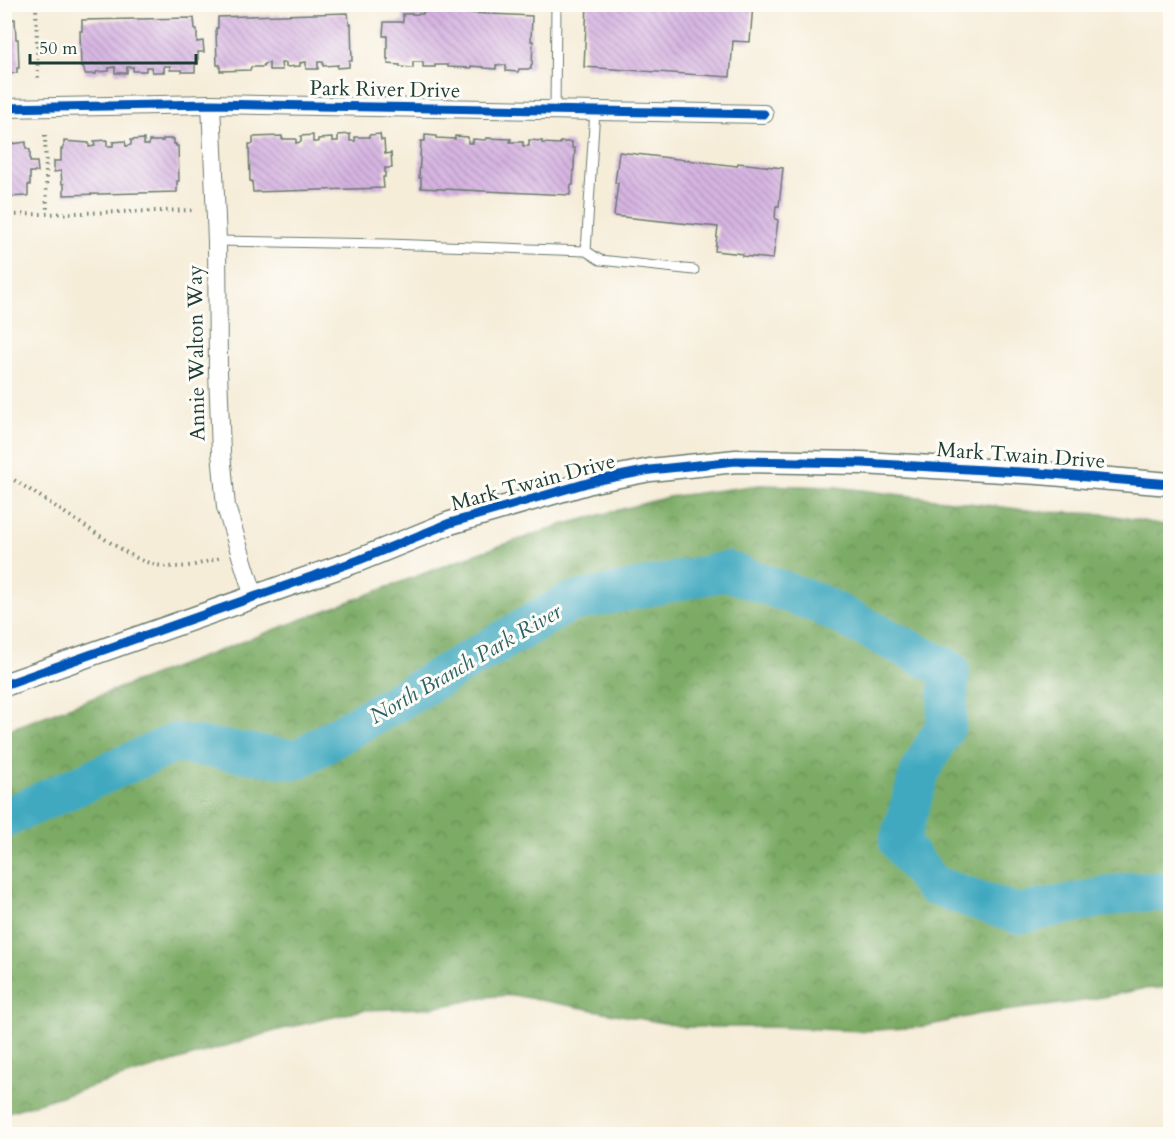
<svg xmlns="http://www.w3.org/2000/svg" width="1175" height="1139" font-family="Cardo,serif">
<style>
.forest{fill:url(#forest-crowns);stroke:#4e744c;stroke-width:1.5}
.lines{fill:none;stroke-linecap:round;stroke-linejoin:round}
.river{stroke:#40a9bf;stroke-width:40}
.building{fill:url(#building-back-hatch)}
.service-casing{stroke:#6a7b6e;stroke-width:11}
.minor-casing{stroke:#6a7b6e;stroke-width:20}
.tertiary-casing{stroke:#6a7b6e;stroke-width:25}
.path{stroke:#6a7b6e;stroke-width:4;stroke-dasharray:1.5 4.5;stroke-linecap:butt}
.service{stroke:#fff;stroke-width:9}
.minor{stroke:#fff;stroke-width:18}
.tertiary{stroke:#fff;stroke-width:22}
.cycleway-casing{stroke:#fdfcf7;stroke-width:13}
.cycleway{stroke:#0057b8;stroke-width:9}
.labels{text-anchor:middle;stroke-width:6;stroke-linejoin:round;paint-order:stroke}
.street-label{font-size:21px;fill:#1f3d34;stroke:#fdfcf7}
.water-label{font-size:22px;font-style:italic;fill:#2b6365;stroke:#fdfcf7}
</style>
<defs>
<pattern id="forest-crowns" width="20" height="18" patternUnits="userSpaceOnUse" patternTransform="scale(1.5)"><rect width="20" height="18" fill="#7cab65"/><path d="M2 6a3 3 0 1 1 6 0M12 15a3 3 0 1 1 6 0" fill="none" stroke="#658c54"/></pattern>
<pattern id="building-back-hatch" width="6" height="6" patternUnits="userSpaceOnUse" patternTransform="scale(1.5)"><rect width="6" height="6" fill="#d7b5e2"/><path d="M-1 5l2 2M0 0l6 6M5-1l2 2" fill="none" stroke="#ae94b8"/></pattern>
</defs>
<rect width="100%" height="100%" fill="#fdfcf7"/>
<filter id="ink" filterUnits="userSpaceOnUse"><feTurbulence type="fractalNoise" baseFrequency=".0167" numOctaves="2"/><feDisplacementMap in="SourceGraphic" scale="12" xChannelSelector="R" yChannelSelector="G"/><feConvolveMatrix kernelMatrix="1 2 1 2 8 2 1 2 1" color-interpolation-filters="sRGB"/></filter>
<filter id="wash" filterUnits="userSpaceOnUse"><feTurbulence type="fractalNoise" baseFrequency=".008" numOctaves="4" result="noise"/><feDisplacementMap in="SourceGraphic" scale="24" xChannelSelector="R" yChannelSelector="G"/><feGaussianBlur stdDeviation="1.35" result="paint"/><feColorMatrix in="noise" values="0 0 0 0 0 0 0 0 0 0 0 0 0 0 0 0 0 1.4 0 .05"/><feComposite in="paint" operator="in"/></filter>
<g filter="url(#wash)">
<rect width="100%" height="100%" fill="#f6edd9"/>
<path class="forest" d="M760 485 836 487 1044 512 1105 514 1170 526V987L1142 989 1077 1002 979 1014 922 1027 862 1031 773 1027H685L513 995 484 997 454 1004 424 1008 363 1010 278 1030 5 1113V731L473 555 562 525 668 497Z"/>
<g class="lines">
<path class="river" d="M4 818 175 743 296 760 568 603 727 571 817 603 950 670 946 725 921 769 899 842 932 885 1018 914 1131 892H1170"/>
</g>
<g id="blocks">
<g class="building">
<path d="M587 4H615L685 9V4H753L750 42 733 41 730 77 584 67Z"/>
<path d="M423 11 532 16 531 41H533L532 65H531V69H519L518 72 506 71V65H496V69L484 68 483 67 471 66V68L448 67V65H435V67H423V62H413V68L400 67V65L388 64V59H387V36H383L384 22H403V14H423Z"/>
<path d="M348 13 349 24H351L352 61H349V67L337 68 338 65 323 66V62H318V69H306V62L300 63V66L286 67V63H281L282 70H269V63L264 64 263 67H251L250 70 220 71V65H217L216 28H218V17Z"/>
<path d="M194 18 195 29H197V42L203 41 204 52H198V64H196L195 66V72H182V70H170V66H164V72H152L151 67H146V71H133V67H127V73H115V67L109 68V71L96 72V74H85L84 68H83V66L81 67 80 31H82V20Z"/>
<path d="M15 19 16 39H18L19 68H17V73L4 74V20Z"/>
<path d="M350 134V141H355V137H369V135L380 134 381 140H384L385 154 391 153 392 168H385V177H383L384 188 253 192 252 181H250L249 144H253V137L282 136V139H296V143L301 142V136L313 135V142H318V139L332 138V141H338V135Z"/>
<path d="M425 135 436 136V138L455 139V136L468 137V143H473V139L486 140V138L511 139 510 142H523V146H529V140L542 141V143L560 144V142H572V148H575L573 185H571L570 195 421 188V178H419L421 141H425Z"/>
<path d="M144 139V145H149V141H163V139H174V144H176V146H178L179 181H177V192L64 195V184H62L61 171 54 172V161H61V149H63V147H64V141L89 143V147L95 146 94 141 107 140V146H113V142L125 141 126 146 131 145V140Z"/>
<path d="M26 142V148L30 150V162H37L38 172H30V185H28V196L4 197V145Z"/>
<path d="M619 152 737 166 738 163 783 168 779 206H776L775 219 778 220 773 259 742 256 743 254 715 251 718 227 614 216 618 183H615Z"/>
</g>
</g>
</g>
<g filter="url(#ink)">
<use href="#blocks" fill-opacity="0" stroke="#6a7b6e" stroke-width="1.5"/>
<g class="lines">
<g class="service-casing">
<g id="service">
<path d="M555 110 556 4"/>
<path d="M217 241 387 244 586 251 595 110"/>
<path d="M586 251 600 260 694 270"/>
</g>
</g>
<g class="minor-casing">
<g id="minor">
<path d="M211 104 217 241 218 371 221 453 226 507 254 597"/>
<path d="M4 108 211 104 764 114"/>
</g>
</g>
<g class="tertiary-casing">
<path id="tertiary" d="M4 685 359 560 450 523 594 481 650 470 736 461 862 463 1039 473 1170 484"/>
</g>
<g class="path">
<path d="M36 4 38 81"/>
<path d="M4 5 31 4"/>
<path d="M45 135 47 213"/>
<path d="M4 215 195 210"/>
<path d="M4 474C36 493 66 514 97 534 118 547 138 563 163 566 184 569 202 564 221 557"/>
</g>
<use href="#service" class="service"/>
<use href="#minor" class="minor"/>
<use href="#tertiary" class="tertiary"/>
<g class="cycleway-casing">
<g id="cycleway">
<path d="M4 108 211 104 764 114"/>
<path d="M4 685 359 560 450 523 594 481 650 470 736 461 862 463 1039 473 1170 484"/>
</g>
</g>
<use href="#cycleway" class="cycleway"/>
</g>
</g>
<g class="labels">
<g class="street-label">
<text transform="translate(385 89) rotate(1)" y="7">Park River Drive</text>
<text transform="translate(196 353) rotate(-91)" y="7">Annie Walton Way</text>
<text transform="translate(1021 455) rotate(4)" y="7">Mark Twain Drive</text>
<text transform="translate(533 482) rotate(-15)" y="7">Mark Twain Drive</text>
</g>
<g class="water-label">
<text transform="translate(465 663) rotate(-30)" y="8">North Branch Park River</text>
</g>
</g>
<rect width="1175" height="1139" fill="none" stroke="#fdfcf7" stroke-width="24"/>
<path d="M30 54v9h166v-9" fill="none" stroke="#1f3d34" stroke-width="3"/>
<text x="39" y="54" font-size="18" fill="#1f3d34" stroke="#fdfcf7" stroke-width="4.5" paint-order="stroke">50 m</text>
</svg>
